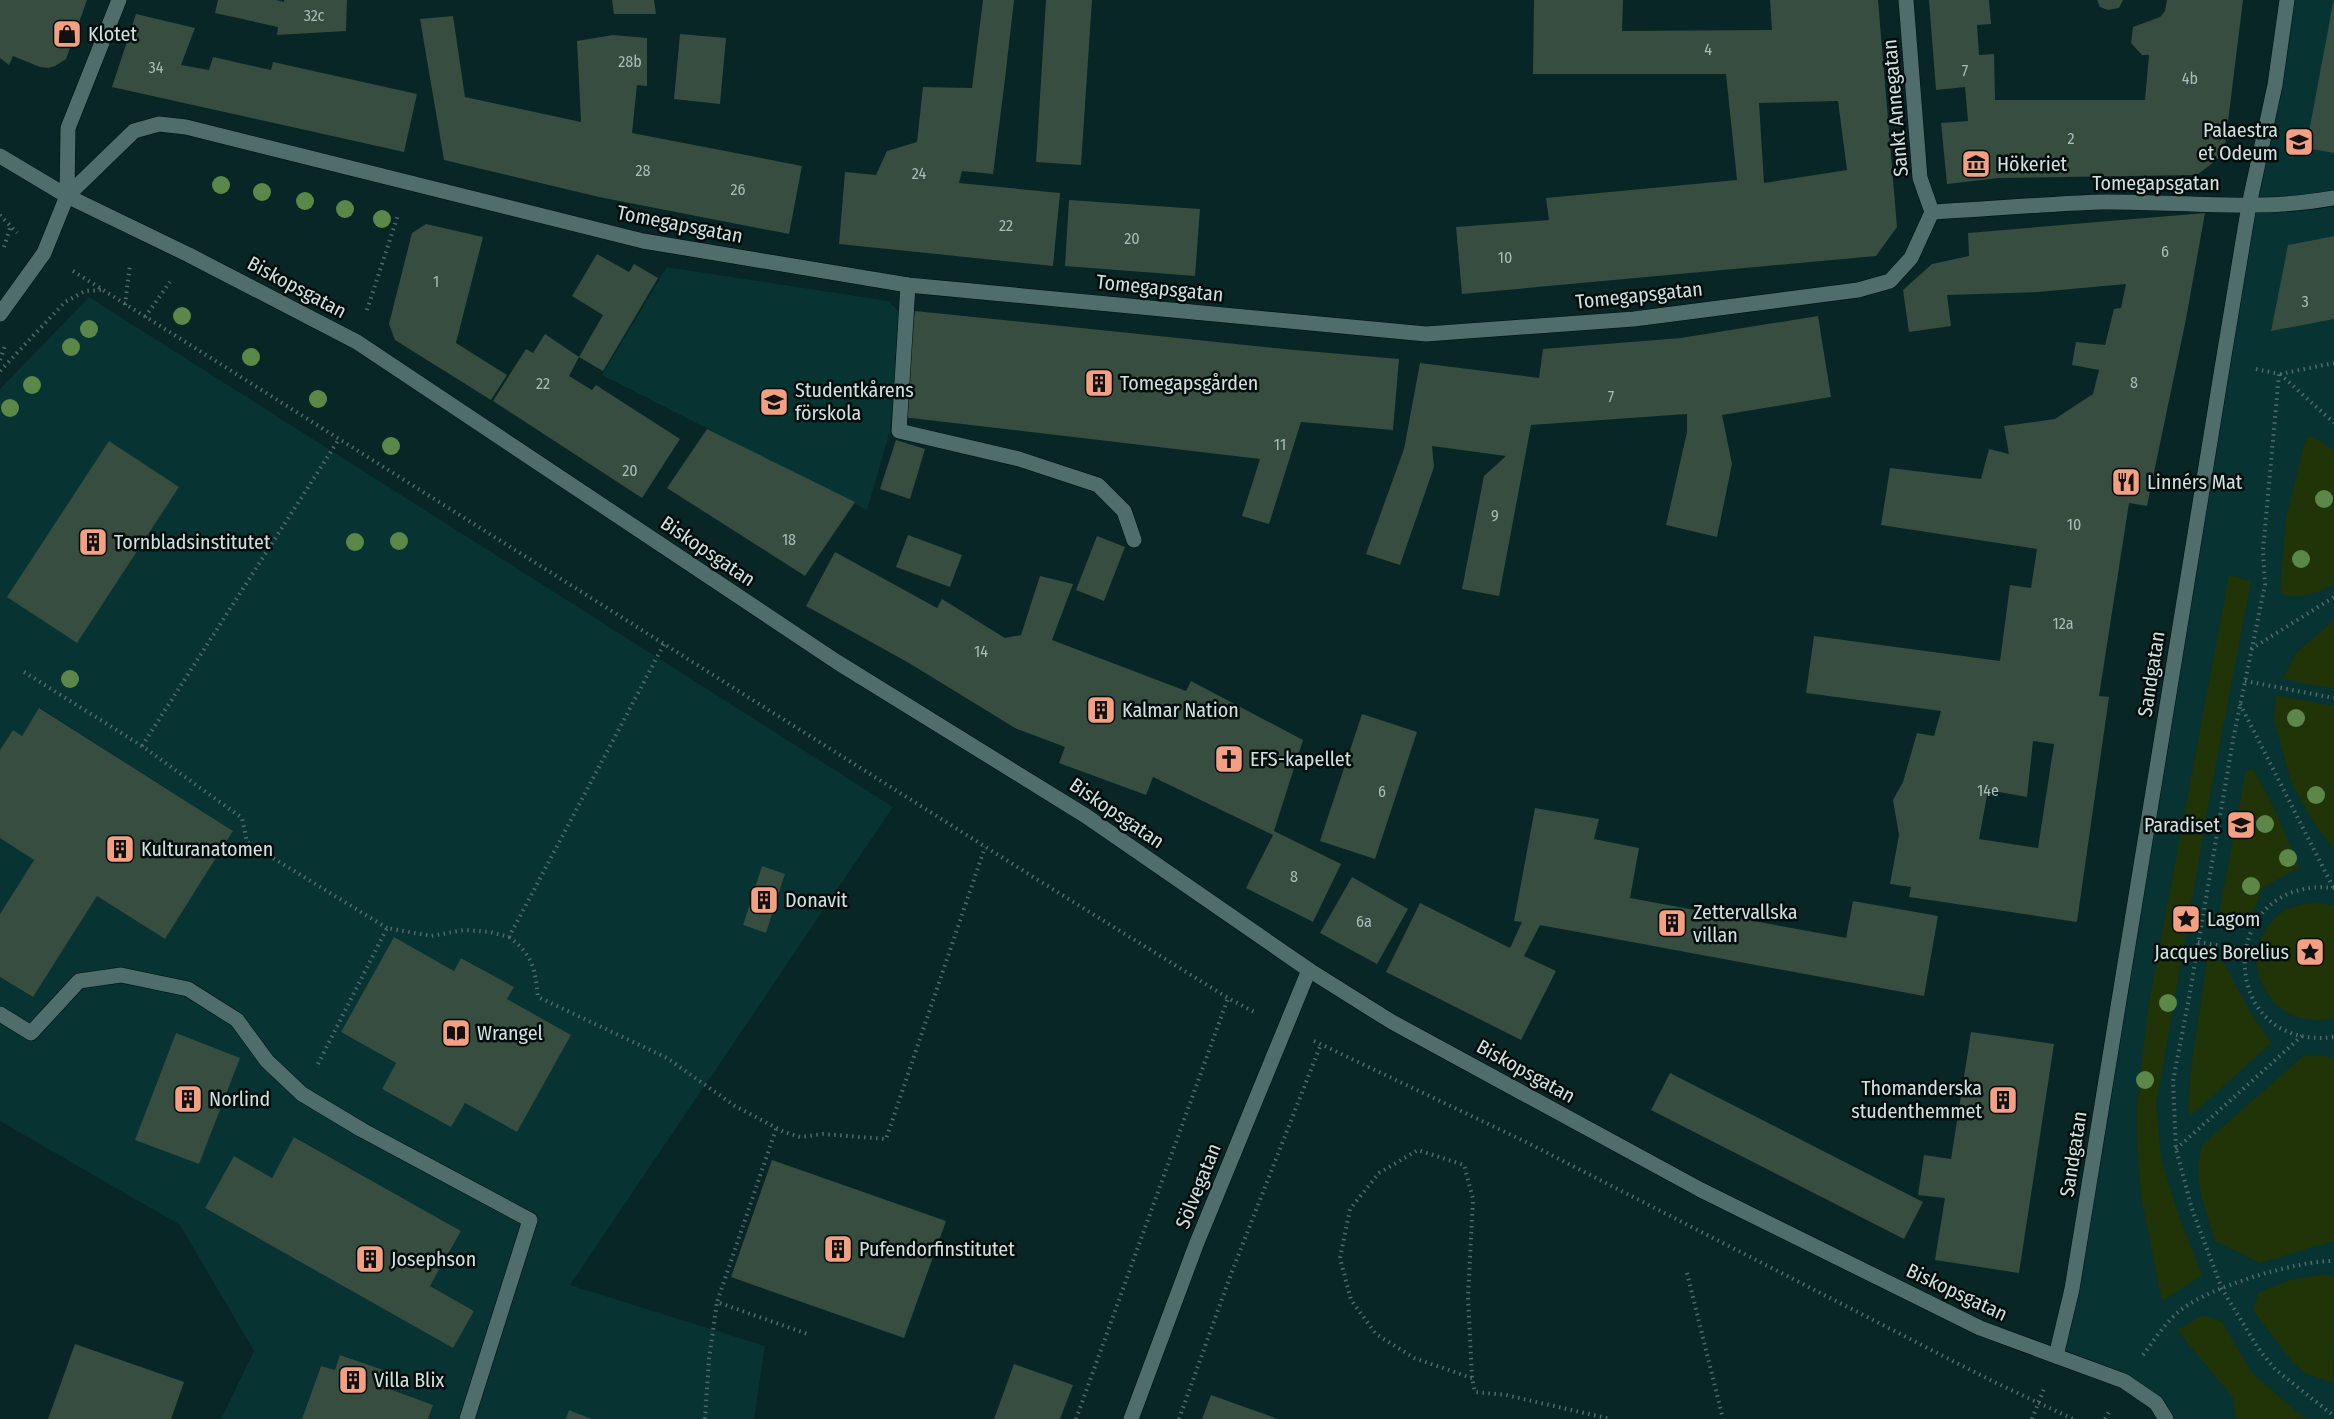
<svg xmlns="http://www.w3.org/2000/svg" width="2334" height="1419" font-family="'Fira Sans Condensed',sans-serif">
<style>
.built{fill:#073332;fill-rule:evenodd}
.green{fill:#203407}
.building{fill:#364d40;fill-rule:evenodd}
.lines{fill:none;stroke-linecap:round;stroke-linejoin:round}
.service-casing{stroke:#000e0d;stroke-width:16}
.pedestrian-casing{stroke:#000e0d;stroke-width:16}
.minor-casing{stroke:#000e0d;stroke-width:16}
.tertiary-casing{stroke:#000e0d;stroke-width:16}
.path{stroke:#526b6a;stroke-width:4;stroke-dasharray:1.5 4.5;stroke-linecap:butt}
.service{stroke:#4e6d6b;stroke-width:15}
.pedestrian{stroke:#4e6d6b;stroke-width:15}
.minor{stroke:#4e6d6b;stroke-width:15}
.tertiary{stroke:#4e6d6b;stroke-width:15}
.tree{fill:#5b8748}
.labels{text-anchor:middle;stroke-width:5;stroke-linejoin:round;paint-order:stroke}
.number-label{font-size:16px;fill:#aabcb8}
.poi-label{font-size:20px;fill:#d1e1e0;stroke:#030d0c;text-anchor:start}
.street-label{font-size:20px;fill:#d1e1e0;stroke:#030d0c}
</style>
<rect width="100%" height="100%" fill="#072625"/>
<g class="built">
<path d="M2287 0H2334V236L2288 245 2271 330 2334 319V1419H2166L2156 1403 2056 1356Z"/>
<path d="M667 267 888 301 902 314 890 431 867 510 602 375Z"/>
<path d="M89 297 893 807 570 1285 765 1346 754 1419H592L570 1410 566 1419H428L433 1405 387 1388 392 1373 341 1355 335 1370 321 1366 302 1419H221L254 1351 180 1225 0 1121V977L33 997 97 896 165 939 233 831 40 708 22 736 12 731 0 750V389ZM762 867 785 875 766 933 743 925ZM394 937 454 971 462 958 513 987 507 999 571 1035 517 1131 465 1103 451 1127 382 1089 396 1063 341 1032ZM295 1137 461 1231 430 1286 474 1311 453 1347 205 1208 234 1156 272 1178Z"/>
<path d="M0 838 34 860 0 914Z"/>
</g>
<g class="green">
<path d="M2309 436 2321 441 2334 452V584C2315 594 2301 600 2280 593L2286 518 2305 442Z"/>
<path d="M2229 575 2251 581 2211 790 2156 1105 2161 1158 2179 1217 2202 1275 2162 1301 2142 1201 2137 1145V1108L2148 1008Z"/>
<path d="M2334 620V689L2282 679 2297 652Z"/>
<path d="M2276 695 2334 706V849L2310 817 2291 781 2274 721Z"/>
<path d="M2253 768 2275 810 2299 868 2262 888 2253 914 2218 929 2217 923 2246 771Z"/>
<path d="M2322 903 2334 906V1018C2264 1035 2227 945 2286 910 2297 904 2310 903 2322 903Z"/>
<path d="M2215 959 2224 963 2251 1014 2271 1043 2190 1116 2188 1106 2192 1061 2207 960Z"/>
<path d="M2324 1055 2334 1060V1241L2260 1263 2215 1241C2206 1209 2191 1178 2202 1145L2303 1056Z"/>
<path d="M2325 1274 2334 1277 2333 1382 2306 1374 2290 1359 2253 1310 2259 1292 2290 1280Z"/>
<path d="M2203 1315 2222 1322 2252 1373 2305 1419H2236L2233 1398 2177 1330Z"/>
</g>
<g class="building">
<path d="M0 0H87L66 59 55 66 48 68 40 67 13 56 9 65 0 58Z"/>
<path d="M218 0H276L284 2V0H347L346 31 277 35 278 27 215 13Z"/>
<path d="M612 0H654L656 14H614Z"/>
<path d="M983 0H1014L1005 79 993 174 962 171 959 183 1060 193 1053 266 839 244 845 172 876 175 887 151 917 142 923 87 972 88Z"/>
<path d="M1046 0H1092L1081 165 1036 162Z"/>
<path d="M1534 0H1623L1622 31 1772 30 1770 0H1878L1897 227 1876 256 1462 294 1456 227 1549 220 1546 198 1737 180 1726 74H1533ZM1838 101 1847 170 1764 183 1759 103Z"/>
<path d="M1929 0H1989L1991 24 1977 25 1979 55 1994 54 1995 100H2145L2149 55H2142L2131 43 2133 27 2160 17 2165 11 2167 0H2243L2224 154 2197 175 1999 178 1947 184 1941 123 1968 121 1965 87 1936 90Z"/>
<path d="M2097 0H2123L2119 8 2108 10 2100 7Z"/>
<path d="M2333 3H2334V153L2306 148Z"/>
<path d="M136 14 195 28 181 65 209 70 213 57 271 70 273 62 417 94 404 152 112 87Z"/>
<path d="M453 16 465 97 581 122 577 41 613 35 647 38V86L637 85 632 133 802 166 789 234 599 197 444 160 420 19Z"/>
<path d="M680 34 726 38 720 104 674 99Z"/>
<path d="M1069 200 1200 209 1195 276 1065 266Z"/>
<path d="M2205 213 2186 319 2147 506 2129 503 2099 696 2109 697 2077 922 1909 897 1911 887 1890 884 1899 835 1893 800 1903 782 1917 733 1934 736 1941 711 1806 693 1814 636 2000 661 2010 585 2031 588 2037 549 1881 525 1890 468 1981 479 1989 449 2009 454 2004 426 2055 419 2093 394 2099 370 2072 365 2076 342 2105 345 2114 309 2121 308 2126 284 2038 292 1947 295 1951 326 1909 332 1903 290 1932 264 1969 256 1968 233ZM2033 741 2054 744 2038 848 1979 839 1988 790 2027 797Z"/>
<path d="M426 224 483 237 456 343 507 375 491 400 395 340 389 324 412 233Z"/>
<path d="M2334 236V319L2271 331 2288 245Z"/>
<path d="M597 254 629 272 634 264 658 278 603 371 579 357 603 315 572 296Z"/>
<path d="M915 311 1295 350 1399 359 1393 430 1301 422 1269 524 1242 516 1260 459 902 417Z"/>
<path d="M1818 316 1831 397 1722 415 1732 464 1717 537 1666 525 1687 432V414L1531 425 1499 596 1462 589 1484 476 1506 456 1432 446 1434 467 1400 565 1366 554 1404 449 1420 363 1539 378 1543 349 1681 338Z"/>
<path d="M545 334 579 357 569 376 592 390 596 385 680 439 642 498 493 401 526 349 533 353Z"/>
<path d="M707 429 855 502 805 576 667 488Z"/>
<path d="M896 440 925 449 910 499 880 489Z"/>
<path d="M109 441 179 487 77 643 7 597Z"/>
<path d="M908 535 962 555 950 587 896 567Z"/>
<path d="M1097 536 1125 547 1104 601 1076 590Z"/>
<path d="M835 552 937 608 942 599 1005 638 1021 635 1040 576 1073 584 1052 640 1186 691 1191 681 1303 740 1274 831 1341 864 1313 922 1246 888 1273 835 1153 777 1146 795 1059 763 1065 747 1015 728 909 663 806 606Z"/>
<path d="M39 708 233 831 165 939 97 896 33 997 0 977V914L34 860 0 838V750L13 730 22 736Z"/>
<path d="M1362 714 1417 732 1375 859 1320 841Z"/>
<path d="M1535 808 1599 819 1594 839 1639 848 1630 898 1846 938 1853 901 1938 916 1924 996 1540 925 1524 956 1556 971 1521 1040 1386 972 1420 903 1510 948 1522 922 1514 921Z"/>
<path d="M762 866 785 874 766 933 743 925Z"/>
<path d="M1352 877 1408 909 1377 964 1320 933Z"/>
<path d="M394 937 454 971 461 958 514 987 507 999 571 1035 517 1132 465 1103 451 1127 382 1089 396 1063 341 1032Z"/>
<path d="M1971 1032 2054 1044 2019 1273 1935 1260 1945 1198 1918 1195 1924 1155 1951 1159Z"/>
<path d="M176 1033 240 1058 199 1164 135 1140Z"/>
<path d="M1670 1073 1923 1202 1904 1239 1651 1110Z"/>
<path d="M294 1137 461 1231 430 1286 474 1311 453 1348 205 1208 234 1156 272 1178Z"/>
<path d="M772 1160 946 1221 904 1338 731 1277Z"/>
<path d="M75 1344 184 1382 171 1419H48Z"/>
<path d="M340 1355 392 1373 387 1388 433 1405 428 1419H302L321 1366 335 1370Z"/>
<path d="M1014 1364 1073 1385 1060 1419H994Z"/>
<path d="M1211 1395 1278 1419H1202Z"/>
<path d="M569 1410 592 1419H566Z"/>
</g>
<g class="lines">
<g class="service-casing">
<path id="service" d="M0 1014 31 1033 79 981 121 975 188 989 237 1020 267 1061 302 1094 362 1130 530 1220 467 1419"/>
</g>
<g class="pedestrian-casing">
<path id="pedestrian" d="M908 285 899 431 1019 459 1098 485 1124 511 1134 540"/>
</g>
<g class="minor-casing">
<g id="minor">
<path d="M1906 0 1920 178 1932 212"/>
<path d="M67 196 134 131 159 124 186 127 643 241 908 285 1426 334 1634 319 1858 290 1890 281 1911 258 1932 212"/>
<path d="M67 196 68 128 119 0"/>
<path d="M1932 212C1988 209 2045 204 2101 202 2179 201 2257 212 2334 198"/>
<path d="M2056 1356 2072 1289 2223 362 2249 205 2275 85 2287 0"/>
<path d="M1131 1419 1196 1245 1309 970"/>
</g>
</g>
<g class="tertiary-casing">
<g id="tertiary">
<path d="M0 156 67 196 189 255 357 342 837 662 1086 816 1309 970 1392 1022 1701 1190 1980 1328 2124 1381 2156 1403 2166 1419"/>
<path d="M0 314 44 253 67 196"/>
</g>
</g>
<g class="path">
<path d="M0 215 17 233"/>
<path d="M4 247 10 228"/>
<path d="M73 271 1038 880 1228 998 1256 1013"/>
<path d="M125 305 130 264"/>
<path d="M367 310 398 215"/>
<path d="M145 317 170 282"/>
<path d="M0 360 5 346"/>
<path d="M2256 369 2279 374 2263 550 2265 585 2233 740 2189 998 2173 1081 2176 1149 2192 1209 2222 1289 2260 1351 2276 1370 2334 1416"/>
<path d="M0 371 65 302 85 291 101 290"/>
<path d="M2280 374 2334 423"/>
<path d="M2280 374 2334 363"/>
<path d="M2251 649 2334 597"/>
<path d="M24 672 142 746 242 818 247 842 387 928"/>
<path d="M2245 681 2334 698"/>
<path d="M2240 704 2333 887"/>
<path d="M142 746 339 439"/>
<path d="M2334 888C2215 875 2215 1052 2334 1037"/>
<path d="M509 937C533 955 535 969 538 997L667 1058 735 1106 784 1132 800 1137 823 1134 886 1139 985 847"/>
<path d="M2198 942 2245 950"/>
<path d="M1314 1041 1524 1141 1992 1381 2073 1419"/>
<path d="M318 1064 387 928 431 936 464 930 490 932 509 937 664 644"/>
<path d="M776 1129 717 1302 807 1334"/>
<path d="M2176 1149 2302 1036"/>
<path d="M1687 1273 1723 1419"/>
<path d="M2143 1355C2155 1339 2166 1321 2182 1309 2210 1287 2298 1260 2334 1261"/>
<path d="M1472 1378 1414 1358 1376 1334 1351 1300 1340 1258 1350 1209 1379 1173 1418 1150 1464 1165 1473 1199 1468 1297 1472 1378 1475 1392 1506 1395 1611 1419"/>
<path d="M705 1419 709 1359 717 1302"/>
<path d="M1076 1419 1228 998"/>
<path d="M1179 1419 1231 1274 1321 1044"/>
<path d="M2032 1419 2045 1386"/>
<path d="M2105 1419 2110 1410"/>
</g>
<use href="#service" class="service"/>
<use href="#pedestrian" class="pedestrian"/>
<use href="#minor" class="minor"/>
<use href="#tertiary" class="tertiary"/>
</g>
<g class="tree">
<circle cx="221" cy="185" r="9"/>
<circle cx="262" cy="192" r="9"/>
<circle cx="305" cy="201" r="9"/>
<circle cx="345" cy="209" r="9"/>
<circle cx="382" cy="219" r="9"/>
<circle cx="182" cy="316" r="9"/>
<circle cx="89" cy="329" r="9"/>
<circle cx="71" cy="347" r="9"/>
<circle cx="251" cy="357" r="9"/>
<circle cx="32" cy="385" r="9"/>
<circle cx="318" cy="399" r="9"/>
<circle cx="10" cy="408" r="9"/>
<circle cx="391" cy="446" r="9"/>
<circle cx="2324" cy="499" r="9"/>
<circle cx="399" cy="541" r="9"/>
<circle cx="355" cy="542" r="9"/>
<circle cx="2301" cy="559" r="9"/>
<circle cx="70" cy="679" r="9"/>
<circle cx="2296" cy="718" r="9"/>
<circle cx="2316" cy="795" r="9"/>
<circle cx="2265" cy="824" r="9"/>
<circle cx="2288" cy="858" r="9"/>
<circle cx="2251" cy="886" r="9"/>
<circle cx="2168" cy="1003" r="9"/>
<circle cx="2145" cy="1080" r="9"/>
</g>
<defs>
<g id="shop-square" transform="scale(1.5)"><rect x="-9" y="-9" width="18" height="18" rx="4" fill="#f39f82" stroke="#030d0c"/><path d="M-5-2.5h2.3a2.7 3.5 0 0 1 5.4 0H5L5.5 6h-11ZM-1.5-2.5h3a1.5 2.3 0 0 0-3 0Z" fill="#111"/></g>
<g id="university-square" transform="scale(1.5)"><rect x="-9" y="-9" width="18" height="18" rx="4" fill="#f39f82" stroke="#030d0c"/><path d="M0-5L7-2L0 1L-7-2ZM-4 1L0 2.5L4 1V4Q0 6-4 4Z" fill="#111"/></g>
<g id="museum-square" transform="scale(1.5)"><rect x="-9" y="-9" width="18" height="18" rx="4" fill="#f39f82" stroke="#030d0c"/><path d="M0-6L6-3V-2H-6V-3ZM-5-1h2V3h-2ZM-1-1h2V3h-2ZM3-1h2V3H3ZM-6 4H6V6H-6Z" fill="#111"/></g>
<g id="building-square" transform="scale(1.5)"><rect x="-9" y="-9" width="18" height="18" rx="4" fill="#f39f82" stroke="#030d0c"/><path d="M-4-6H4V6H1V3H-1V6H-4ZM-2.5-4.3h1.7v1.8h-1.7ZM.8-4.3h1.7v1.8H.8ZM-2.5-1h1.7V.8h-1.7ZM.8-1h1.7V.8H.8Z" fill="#111"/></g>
<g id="school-square" transform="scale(1.5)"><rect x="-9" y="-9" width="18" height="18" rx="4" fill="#f39f82" stroke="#030d0c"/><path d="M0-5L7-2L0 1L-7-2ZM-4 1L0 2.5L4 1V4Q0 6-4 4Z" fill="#111"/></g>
<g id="restaurant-square" transform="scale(1.5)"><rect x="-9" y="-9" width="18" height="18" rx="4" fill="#f39f82" stroke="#030d0c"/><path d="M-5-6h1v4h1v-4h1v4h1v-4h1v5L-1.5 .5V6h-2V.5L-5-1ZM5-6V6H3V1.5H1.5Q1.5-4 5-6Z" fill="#111"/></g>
<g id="church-square" transform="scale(1.5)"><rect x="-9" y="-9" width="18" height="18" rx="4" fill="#f39f82" stroke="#030d0c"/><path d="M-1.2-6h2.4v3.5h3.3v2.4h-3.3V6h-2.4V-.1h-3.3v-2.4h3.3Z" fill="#111"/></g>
<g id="sight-square" transform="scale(1.5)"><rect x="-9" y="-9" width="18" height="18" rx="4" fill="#f39f82" stroke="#030d0c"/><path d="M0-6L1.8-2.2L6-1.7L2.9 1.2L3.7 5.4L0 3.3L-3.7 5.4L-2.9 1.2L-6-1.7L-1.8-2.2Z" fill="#111"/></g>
<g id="library-square" transform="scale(1.5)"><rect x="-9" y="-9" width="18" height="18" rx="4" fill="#f39f82" stroke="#030d0c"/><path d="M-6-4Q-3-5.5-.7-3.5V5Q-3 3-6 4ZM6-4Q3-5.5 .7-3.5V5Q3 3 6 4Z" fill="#111"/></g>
</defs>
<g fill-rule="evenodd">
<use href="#shop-square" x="67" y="34"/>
<use href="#university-square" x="2299" y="142"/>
<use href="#museum-square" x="1976" y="164"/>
<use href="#building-square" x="1099" y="383"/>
<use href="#school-square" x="774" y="402"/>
<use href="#restaurant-square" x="2126" y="482"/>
<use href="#building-square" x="93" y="542"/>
<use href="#building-square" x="1101" y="710"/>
<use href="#church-square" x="1229" y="759"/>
<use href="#university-square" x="2241" y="825"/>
<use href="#building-square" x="120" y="849"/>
<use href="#building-square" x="764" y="900"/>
<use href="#sight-square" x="2186" y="919"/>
<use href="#building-square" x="1672" y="923"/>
<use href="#sight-square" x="2310" y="952"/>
<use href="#library-square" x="456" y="1033"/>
<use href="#building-square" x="188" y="1099"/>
<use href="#building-square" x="2003" y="1100"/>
<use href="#building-square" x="838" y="1249"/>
<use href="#building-square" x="370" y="1259"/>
<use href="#building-square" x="353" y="1380"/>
</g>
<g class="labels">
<g class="number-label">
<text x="314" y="21">32c</text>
<text x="1708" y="55">4</text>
<text x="630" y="67">28b</text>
<text x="156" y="73">34</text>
<text x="1965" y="76">7</text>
<text x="2190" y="84">4b</text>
<text x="2071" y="144">2</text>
<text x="643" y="176">28</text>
<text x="919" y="179">24</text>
<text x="738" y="195">26</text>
<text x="1006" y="231">22</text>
<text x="1132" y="244">20</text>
<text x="2165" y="257">6</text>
<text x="1505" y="263">10</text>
<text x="436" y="287">1</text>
<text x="2305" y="307">3</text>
<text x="2134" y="388">8</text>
<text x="543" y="389">22</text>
<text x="1611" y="402">7</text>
<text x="1280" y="450">11</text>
<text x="630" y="476">20</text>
<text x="1495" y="521">9</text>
<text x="2074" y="530">10</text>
<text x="789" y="545">18</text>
<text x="2063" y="629">12a</text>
<text x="981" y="657">14</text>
<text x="1988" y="796">14e</text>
<text x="1382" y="797">6</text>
<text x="1294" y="882">8</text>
<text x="1364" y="927">6a</text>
</g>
<g class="poi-label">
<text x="88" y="41">Klotet</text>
<text x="2278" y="137" text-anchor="end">Palaestra<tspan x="2278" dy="23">et Odeum</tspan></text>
<text x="1997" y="171">Hökeriet</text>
<text x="1120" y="390">Tomegapsgården</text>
<text x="795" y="397">Studentkårens<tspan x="795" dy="23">förskola</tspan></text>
<text x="2147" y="489">Linnérs Mat</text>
<text x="114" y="549">Tornbladsinstitutet</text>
<text x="1122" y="717">Kalmar Nation</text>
<text x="1250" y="766">EFS-kapellet</text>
<text x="2220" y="832" text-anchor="end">Paradiset</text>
<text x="141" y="856">Kulturanatomen</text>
<text x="785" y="907">Donavit</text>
<text x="1693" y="919">Zettervallska<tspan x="1693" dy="23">villan</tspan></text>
<text x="2207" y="926">Lagom</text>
<text x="2289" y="959" text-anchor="end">Jacques Borelius</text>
<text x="477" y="1040">Wrangel</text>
<text x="1982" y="1095" text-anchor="end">Thomanderska<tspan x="1982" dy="23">studenthemmet</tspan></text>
<text x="209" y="1106">Norlind</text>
<text x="859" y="1256">Pufendorfinstitutet</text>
<text x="391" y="1266">Josephson</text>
<text x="374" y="1387">Villa Blix</text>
</g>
<g class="street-label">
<text transform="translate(1895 108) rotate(-95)" y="7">Sankt Annegatan</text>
<text x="2156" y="190">Tomegapsgatan</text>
<text transform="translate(680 224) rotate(11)" y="7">Tomegapsgatan</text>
<text transform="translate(297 287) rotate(28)" y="7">Biskopsgatan</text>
<text transform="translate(1160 288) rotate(6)" y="7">Tomegapsgatan</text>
<text transform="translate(1639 295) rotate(-6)" y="7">Tomegapsgatan</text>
<text transform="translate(708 551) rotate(34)" y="7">Biskopsgatan</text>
<text transform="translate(2151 674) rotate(-81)" y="7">Sandgatan</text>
<text transform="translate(1117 813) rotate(34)" y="7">Biskopsgatan</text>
<text transform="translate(1526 1071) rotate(29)" y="7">Biskopsgatan</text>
<text transform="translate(2073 1154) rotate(-81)" y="7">Sandgatan</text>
<text transform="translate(1198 1186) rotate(-68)" y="7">Sölvegatan</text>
<text transform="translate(1957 1292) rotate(25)" y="7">Biskopsgatan</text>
</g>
</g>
</svg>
